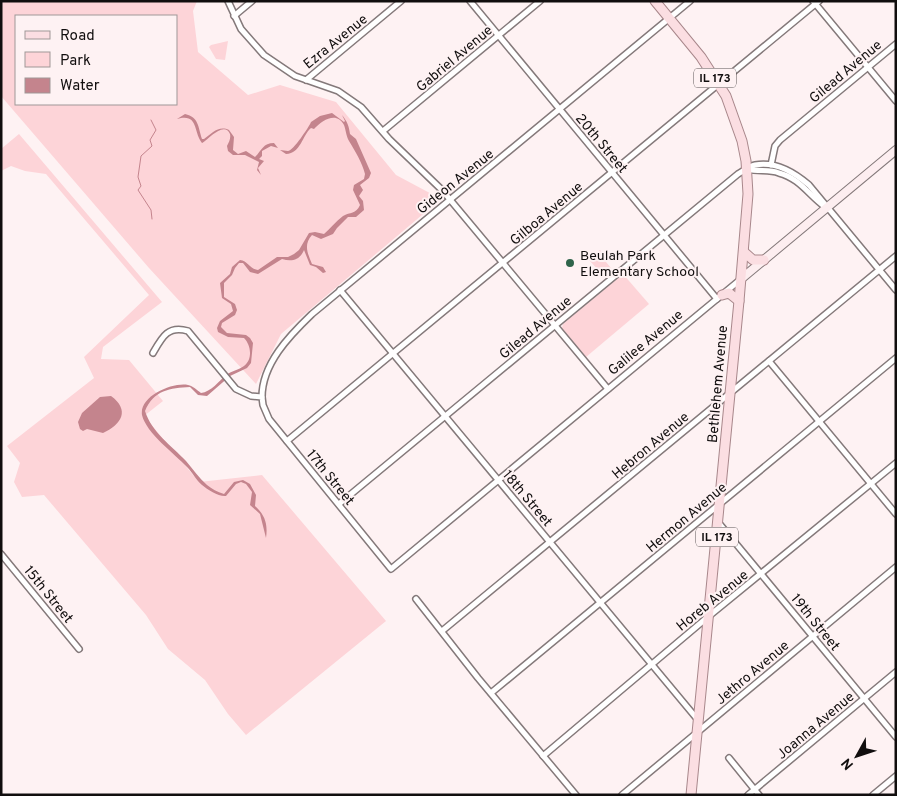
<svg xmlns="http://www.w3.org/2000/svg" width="897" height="796" font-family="Overpass,sans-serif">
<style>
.green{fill:#fdd4d8;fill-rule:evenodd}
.water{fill:#c4848d}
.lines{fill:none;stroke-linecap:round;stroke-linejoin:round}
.stream{stroke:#c4848d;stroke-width:1}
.street-casing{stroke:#84797a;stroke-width:8}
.secondary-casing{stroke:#84797a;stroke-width:10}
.primary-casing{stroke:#a8878b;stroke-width:11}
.street{stroke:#fff;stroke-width:5}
.secondary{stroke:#fdeef0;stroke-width:8}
.primary{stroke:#fbdee2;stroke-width:9}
.poi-dot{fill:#2f644a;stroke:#fef2f3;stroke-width:2}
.labels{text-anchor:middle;stroke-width:4;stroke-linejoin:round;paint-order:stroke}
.shield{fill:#fef2f3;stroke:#585253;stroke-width:1}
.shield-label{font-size:12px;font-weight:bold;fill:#110e0e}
.street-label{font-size:14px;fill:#110e0e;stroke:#fef2f3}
.poi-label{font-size:14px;fill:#110e0e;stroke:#fef2f3;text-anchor:start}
</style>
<rect width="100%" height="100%" fill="#fef2f3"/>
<g class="green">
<path d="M1 1H197L193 11 198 52 248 95 280 85 336 102 396 175 441 199 281 334 256 384 149 268 1 96ZM16 16H176V104H16Z"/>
<path d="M228 41 225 60 216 59 209 47 211 45Z"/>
<path d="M19 134 162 302 103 347 101 359 129 360 163 401 144 416 199 482 262 475 386 621 246 735 228 714 205 680 168 649 146 615 44 495 22 497 14 482 20 463 7 446 94 378 84 357 149 295 46 174 25 171 11 166 1 171V149Z"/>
<path d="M600 250 608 260 606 262 611 268 609 270 606 267 600 272 588 259Z"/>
<path d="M623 274 649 304 586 357 562 328 563 324Z"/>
</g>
<g class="water">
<path d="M332 113 344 122 345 121 342 115C347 121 349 126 350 134L356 139 371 173 369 178 360 185 363 190 359 196 363 201 364 210 356 217H348L337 228 333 234 321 239 312 235C303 245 308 254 312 264L323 267 326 272 323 273 316 267 310 265 304 250C300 260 292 262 282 259L258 274 250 272 243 263H239L235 268 232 275 224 283V297L235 304 237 310 235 315 222 323 221 327 227 333 246 335 250 338 253 343 251 363 247 368 230 376 207 396 198 395 190 387C170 388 154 390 145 411 152 433 171 445 186 461 193 469 199 478 207 485 212 489 217 492 224 494L234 482 243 480 250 484 256 495 255 506C265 515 268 524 266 538L260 514 250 505 252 492 246 484 241 482 236 484 226 496C219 497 208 490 202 485 196 480 193 473 187 467 175 454 146 433 142 415 139 396 173 382 188 385 193 386 197 390 201 393 211 392 219 381 226 375 231 371 239 370 244 366 253 359 251 345 244 338L228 337 218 332 217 328 220 321 233 311 231 304 222 298 220 283 230 274 232 267 240 260C248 261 250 269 258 270L277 257H288L294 254 299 250 309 233 315 232 324 234C330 229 336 221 343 216 350 212 356 214 360 205L353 190 354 185 364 179 365 174C362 162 355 151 349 141 346 136 346 130 344 125 337 111 322 120 314 129L311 128C302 136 301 153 286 154L280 150C283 150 285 151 288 151 293 151 309 127 311 122L320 116Z"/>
<path d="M185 114C199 117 198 127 202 139H204C212 133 219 125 229 130L234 137 233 150 238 154 246 151 255 157C262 150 263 143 274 143L278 148 271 146 262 151V156L259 159 264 161 258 168 261 175 257 170 259 162 245 155H233L228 151 227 146C229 142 231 138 230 134 224 120 207 141 202 143 193 132 199 113 177 119Z"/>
<path d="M111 396C130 410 122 424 103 433L87 429 83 431 80 429 78 422 82 413 100 397Z"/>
</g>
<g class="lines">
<path class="stream" d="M151 120 156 130 150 140 152 146 141 156 138 177 141 186 138 190 151 210 152 219"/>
<g class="street-casing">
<g id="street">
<path d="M228 1 241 29 264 55 295 76 338 91 361 107 389 139 442 190 608 389"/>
<path d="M470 1 717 299"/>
<path d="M813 1 896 101"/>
<path d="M234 16 252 1"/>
<path d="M306 80 401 1"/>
<path d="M383 131 540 1"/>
<path d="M771 165 775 146 780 140 896 44"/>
<path d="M748 169C758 172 769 169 779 173 799 178 809 195 824 206"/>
<path d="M340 290 698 720"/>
<path d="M153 353C162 337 168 325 188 331L236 389 251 396 262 397 263 405 269 419 391 569 741 279"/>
<path d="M769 361 896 514"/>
<path d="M262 397C262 364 289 336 312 314L690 1"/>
<path d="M287 441 819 1"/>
<path d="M339 504 738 174C743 171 750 166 755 165 776 161 794 172 809 185L896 290"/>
<path d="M718 522 896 737"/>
<path d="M1 554 79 649"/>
<path d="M416 599 478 678 576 795"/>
<path d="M442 631 896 256"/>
<path d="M491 693 896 358"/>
<path d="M543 756 709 616 896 463"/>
<path d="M729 758 759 795"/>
<path d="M622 795 896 567"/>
<path d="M748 795 896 672"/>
<path d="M873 795 896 776"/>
</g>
</g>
<g class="secondary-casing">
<path id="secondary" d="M741 279 896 150"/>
</g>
<g class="primary-casing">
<g id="primary">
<path d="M655 1 701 57 726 96 742 141 746 161 748 194 739 301 691 795"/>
<path d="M744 252 753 260H764"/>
<path d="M722 295 729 293 739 301"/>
</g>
</g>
<use href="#street" class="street"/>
<use href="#secondary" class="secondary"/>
<use href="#primary" class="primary"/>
</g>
<circle class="poi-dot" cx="570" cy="263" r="5"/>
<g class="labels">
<g class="shield">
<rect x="694" y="68.5" width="42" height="19" rx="4"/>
<rect x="696" y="527.5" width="42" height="19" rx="4"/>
</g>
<g class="shield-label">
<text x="715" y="82">IL 173</text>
<text x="717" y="541">IL 173</text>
</g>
<g class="street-label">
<text transform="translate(335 41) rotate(-39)" y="5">Ezra Avenue</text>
<text transform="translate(454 58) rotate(-40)" y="5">Gabriel Avenue</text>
<text transform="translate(845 71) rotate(-40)" y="5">Gilead Avenue</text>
<text transform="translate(602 143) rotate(50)" y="5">20th Street</text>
<text transform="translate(455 181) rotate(-39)" y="5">Gideon Avenue</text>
<text transform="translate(546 213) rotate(-40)" y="5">Gilboa Avenue</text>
<text transform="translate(535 327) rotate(-40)" y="5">Gilead Avenue</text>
<text transform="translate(645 342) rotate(-40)" y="5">Galilee Avenue</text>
<text transform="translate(717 384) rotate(-85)" y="5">Bethlehem Avenue</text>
<text transform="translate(650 445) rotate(-40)" y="5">Hebron Avenue</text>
<text transform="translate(331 477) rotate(51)" y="5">17th Street</text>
<text transform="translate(528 498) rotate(50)" y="5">18th Street</text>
<text transform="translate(686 517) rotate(-40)" y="5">Hermon Avenue</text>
<text transform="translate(49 594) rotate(51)" y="5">15th Street</text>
<text transform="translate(712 600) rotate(-39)" y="5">Horeb Avenue</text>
<text transform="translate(816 622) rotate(51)" y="5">19th Street</text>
<text transform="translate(752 672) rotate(-40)" y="5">Jethro Avenue</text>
<text transform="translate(815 725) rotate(-40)" y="5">Joanna Avenue</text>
</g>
<g class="poi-label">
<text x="580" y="260">Beulah Park<tspan x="580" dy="16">Elementary School</tspan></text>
</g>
</g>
<rect width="897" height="796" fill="none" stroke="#110e0e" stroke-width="5"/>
<rect x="15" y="15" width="162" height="90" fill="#fef2f3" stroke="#9f9797"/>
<rect x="25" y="31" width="25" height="8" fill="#fbdee2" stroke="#9f9797"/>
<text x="60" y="40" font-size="15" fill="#110e0e">Road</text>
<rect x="25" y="52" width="25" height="15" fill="#fdd4d8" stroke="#9f9797"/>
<text x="60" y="65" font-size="15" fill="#110e0e">Park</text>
<rect x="25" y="78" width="25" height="15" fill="#c4848d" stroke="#9f9797"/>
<text x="60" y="90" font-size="15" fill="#110e0e">Water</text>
<g transform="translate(857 756) rotate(230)" stroke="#fef2f3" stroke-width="4" paint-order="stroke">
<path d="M0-4L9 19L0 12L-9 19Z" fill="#110e0e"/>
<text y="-8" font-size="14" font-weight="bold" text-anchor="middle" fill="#110e0e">N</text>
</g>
</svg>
